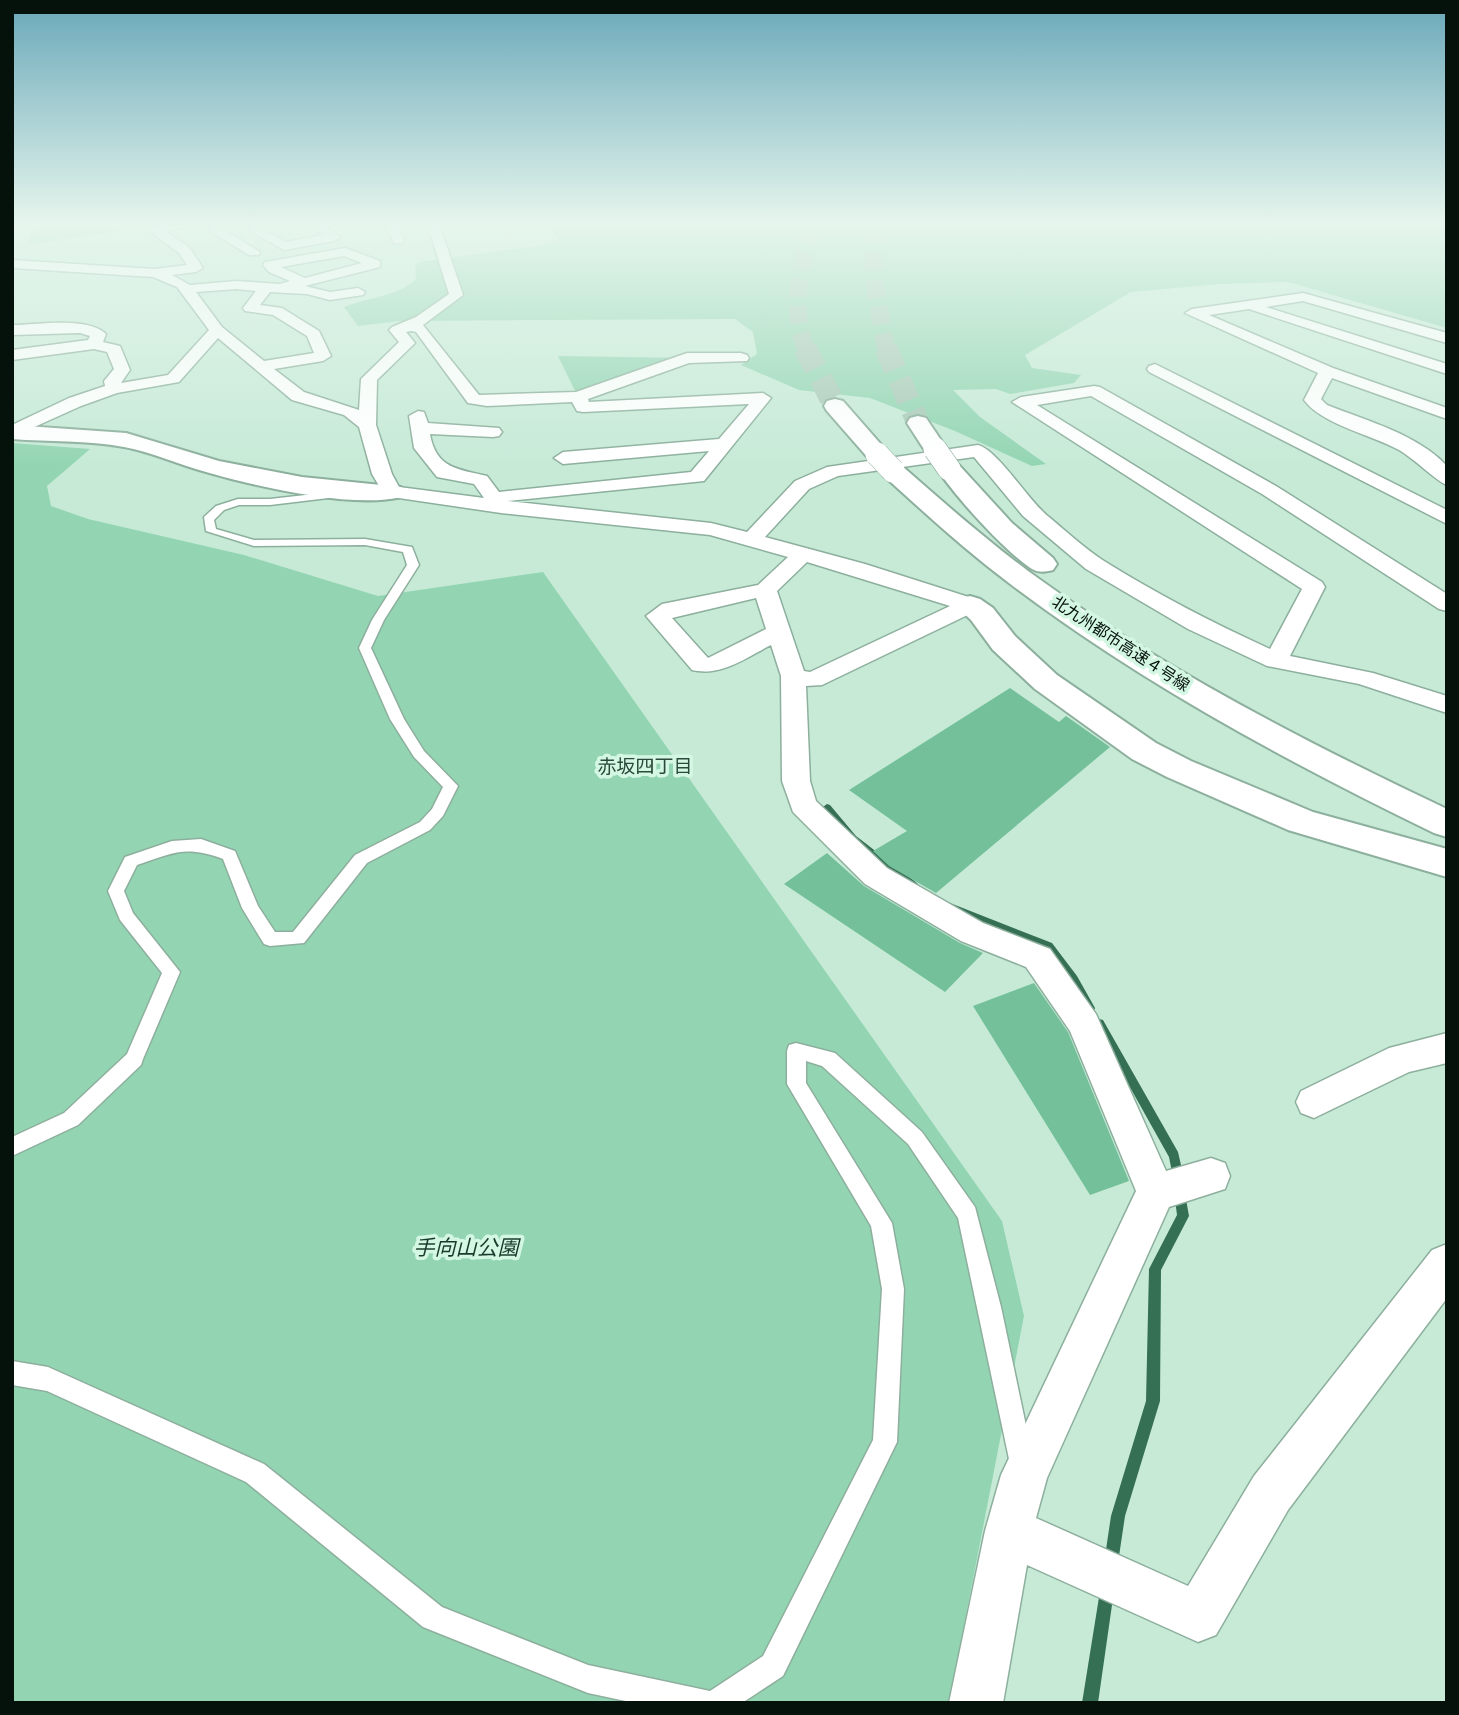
<svg xmlns="http://www.w3.org/2000/svg" width="1459" height="1715" font-family="'IBM Plex Serif','Noto Sans JP',serif">
<style>
.green{fill:#93d5b3}
.lines{fill:none;stroke-linecap:round;stroke-linejoin:round}
.stream{fill:#356f54;fill-rule:evenodd}
.building{fill:#73c09a}
.motorway-tunnel-far1{stroke:#aac9b8;stroke-width:18;stroke-dasharray:18 9;stroke-linecap:butt}
.motorway-tunnel{stroke:#aac9b8;stroke-width:23;stroke-dasharray:23 11;stroke-linecap:butt}
.service-casing{stroke:#8daf9d;stroke-width:3}
.minor-casing{stroke:#8daf9d;stroke-width:3}
.tertiary-casing{stroke:#8daf9d;stroke-width:4}
.motorway-casing{stroke:#8daf9d;stroke-width:4}
.service{fill:#fff;fill-rule:evenodd}
.minor{fill:#fff;fill-rule:evenodd}
.tertiary{fill:#fff;fill-rule:evenodd}
.motorway{fill:#fff;fill-rule:evenodd}
.motorway-bridge-casing{stroke:#8daf9d;stroke-width:24;stroke-linecap:butt}
.motorway-bridge{stroke:#fff;stroke-width:23}
.labels{text-anchor:middle;stroke-width:7;stroke-linejoin:round;paint-order:stroke}
.far-street-label{font-size:16px;fill:#05110b;stroke:#d4f7e4}
.neighbourhood-label{font-size:19px;fill:#2b493a;stroke:#d4f7e4}
.near-park-label{font-size:21px;font-style:italic;fill:#173a2a;stroke:#d4f7e4}
</style>
<rect width="100%" height="100%" fill="#c7ead7"/>
<g class="green">
<path d="M40 226H152L27 245 31 232Z"/>
<path d="M548 226H1447V328L1288 282 1221 284 1131 292 1025 355 1032 368 1081 375 1074 383 1010 394 996 389 953 390 980 417 1046 464 1032 466 955 431 870 398 799 390 741 365 757 354 753 332 735 319 399 321 358 326 344 307C368 297 397 297 416 279L415 266 419 262 538 246 560 240Z"/>
<path d="M558 356 687 358 578 397Z"/>
<path d="M12 443 90 449 47 486 51 506 88 519 244 555 378 596 543 572 1002 1221 1024 1316 949 1703H12Z"/>
</g>
<g class="lines">
<g class="stream">
<path d="M827 804 830 805 856 836 917 883 918 885 917 887H911L850 840 824 809 823 807Z"/>
<path d="M950 903 1052 943 1077 976 1095 1008 1094 1011 1090 1012 1086 1011 1071 982 1046 949 947 908 945 906 947 904Z"/>
<path d="M1099 1019 1103 1020 1178 1152 1184 1178 1182 1182 1178 1183 1174 1182 1169 1157 1094 1023 1095 1020Z"/>
<path d="M1180 1187 1184 1188 1189 1216 1161 1270 1160 1401 1125 1516 1118 1563 1116 1568 1111 1570 1106 1568 1104 1563 1111 1516 1146 1401 1149 1269 1177 1215 1174 1192 1176 1188Z"/>
<path d="M1107 1584 1112 1586 1114 1591 1098 1703H1082L1100 1591 1102 1586Z"/>
</g>
</g>
<g class="building">
<path d="M1010 688 1059 722 1066 716 1110 747 936 893 889 866 873 851 907 831 849 790Z"/>
<path d="M827 853 864 886 960 943 983 953 945 992 784 884Z"/>
<path d="M1034 983 1068 1032 1129 1181 1090 1195 973 1006Z"/>
</g>
<g class="lines">
<g class="motorway-tunnel-far1">
<path d="M874 226V279L886 350"/>
<path d="M806 350C790 307 800 267 813 226"/>
</g>
<g class="motorway-tunnel">
<path d="M805 348 835 406"/>
<path d="M886 348 918 423"/>
</g>
<g class="service-casing">
<g id="service">
<path d="M341 491 346 494 345 496 270 505H239L224 510 214 520 216 529 254 540 365 539 412 547 419 565 384 620 371 648 404 719 424 751 458 786 443 816 430 830 367 863 304 943 270 946 264 944 242 908 223 859C185 845 173 853 137 865L124 891 133 913 180 972 143 1059 141 1065 78 1125 12 1156V1137L64 1113 127 1054 162 973 120 920 108 891 125 857 172 841 201 839 235 851 258 906 275 932H293L355 855 420 822 432 809 443 787 414 757 390 719 359 648 372 620 407 565 403 552 365 545 254 546 206 531 204 517 216 506 238 499H270Z"/>
<path d="M796 1043 835 1053 922 1132 975 1207 1001 1307 1033 1459 1030 1468 1021 1471 1012 1468 1009 1459 958 1218 908 1144 822 1066 806 1061V1083L892 1223 904 1289 897 1442 783 1676 742 1703H635L588 1693 423 1627 246 1482 47 1391 12 1385V1361L48 1367 264 1464 442 1607 588 1665 710 1691 763 1656 873 1440 882 1289 871 1226 787 1084V1051L789 1045Z"/>
</g>
</g>
<g class="minor-casing">
<g id="minor">
<path d="M156 226H190L167 232 189 247 203 268 196 272 172 275 190 285 236 281 280 284 290 281 269 272 263 265 265 262 345 248 380 261V267L305 286 330 292 358 288 365 292 363 295 330 300 307 294 270 292 260 305 282 308 319 331 331 356 323 361 274 369 304 392 359 410 361 379 399 342 389 330 392 327 416 317 449 294 428 226H440L463 295 423 325 479 395 576 392 687 353H741L747 355 749 358 747 361 689 363 588 399 589 402 763 393 771 398 704 481 507 501 711 523 747 532 795 481 827 467 978 445C999 451 1029 502 1049 517 1067 532 1084 548 1104 561 1157 594 1213 623 1270 649L1302 589 1012 402 1021 397 1094 386 1100 387 1276 486 1447 594V611L1439 609 1262 494 1091 396 1037 405 1322 582 1325 587 1290 656 1373 673 1447 696V713L1359 684 1267 666 1188 629 1086 569 1023 516 974 457 838 476 809 489 765 537 865 564 978 600 981 605 978 610 822 685 806 686 810 781 816 801 887 868 983 923 1050 949 1096 1014 1166 1171 1211 1158 1225 1163 1230 1176 1225 1189 1169 1207 1047 1478 1036 1518 1188 1586 1254 1476 1432 1250 1447 1244V1298L1288 1510 1216 1635 1198 1642 1027 1565 1003 1703H949L985 1531 1001 1475 1136 1191 1070 1031 1026 967 961 941 865 884 793 812 782 781 781 676 771 645C747 657 721 677 692 670L646 616 662 604 758 585 788 557 710 535 501 513 385 496 372 474 359 427 344 415 292 400 218 338 179 382 117 393 81 406 12 437V425L69 398 105 386 104 381 114 369 107 352 94 349 12 360V350L88 340 90 336 80 333 12 335V325C37 325 88 316 106 334L103 342 120 346 130 370 121 383 168 375 209 330 177 287 153 277 12 268V260L155 269 187 265 179 253 152 233 150 230ZM344 256 362 263 305 278 281 267ZM236 289 256 291 243 308 245 311 273 315 307 336 314 353 264 361 222 327 196 292ZM411 331 416 332 468 403 487 406 572 402 577 411 583 412 749 404 719 439 563 452 554 458 563 464 709 451 691 472 499 492 487 476C458 469 436 469 430 434L493 437 499 436 502 432 499 428 428 423 424 412 418 411 409 416 414 448 437 477 474 484 484 498 399 487 392 474 376 425 377 380 415 343 406 332ZM807 562 950 606 810 672 804 671 777 591ZM756 598 766 629 708 658 672 618Z"/>
<path d="M202 226H218L260 252 259 255H249Z"/>
<path d="M241 226H257L286 242 323 235 310 226H325L340 237 334 241 284 250Z"/>
<path d="M386 226H398L404 240 402 243H394Z"/>
<path d="M1303 293 1447 333V343L1303 301 1266 307 1447 364V374L1249 309 1209 315 1333 368 1447 408V419L1332 378 1321 399 1327 405C1367 421 1417 434 1447 466V485C1439 483 1412 457 1399 450 1372 435 1321 424 1304 400L1318 373 1185 313 1192 309Z"/>
<path d="M1155 364 1447 510V524L1149 372 1147 369 1149 366Z"/>
<path d="M1447 1033V1063L1409 1072 1314 1118 1301 1113 1296 1102 1301 1091 1389 1048Z"/>
</g>
</g>
<g class="tertiary-casing">
<g id="tertiary">
<path d="M12 425 126 433 219 461 302 477 401 487 405 492 401 497C354 509 254 486 206 472 179 465 152 452 124 447 88 440 49 442 12 439Z"/>
<path d="M970 596 980 599 993 608 1015 636 1057 675 1156 743 1191 761 1313 812 1447 849V877L1288 830 1167 777 1132 759 1035 689 993 650 971 620 955 605 960 599Z"/>
</g>
</g>
<g class="motorway-casing">
<g id="motorway">
<path d="M835 399 843 401 885 449 889 454 885 459 877 461 869 459 827 411 824 406 827 401Z"/>
<path d="M918 416 926 418 947 449 943 454H927L907 423 910 418Z"/>
<path d="M949 462 958 464 1012 523 1053 558 1057 564 1053 570C1045 572 1039 573 1032 569 1003 550 957 498 937 469L940 464Z"/>
<path d="M893 464 902 466C943 502 984 538 1028 571 1158 666 1301 740 1447 809V837L1434 833C1286 761 1141 683 1009 583 965 550 925 513 884 476L881 471 884 466Z"/>
</g>
</g>
<use href="#service" class="service"/>
<use href="#minor" class="minor"/>
<use href="#tertiary" class="tertiary"/>
<use href="#motorway" class="motorway"/>
<g class="motorway-bridge-casing">
<g id="motorway-bridge">
<path d="M935 449 949 469"/>
<path d="M877 454 893 471"/>
</g>
</g>
<use href="#motorway-bridge" class="motorway-bridge"/>
</g>
<linearGradient id="sky" x2="0" y2="1"><stop stop-color="#69a8b9"/><stop offset="0.48" stop-color="#e6f6ed"/><stop offset="1" stop-color="#e6f6ed" stop-opacity="0"/></linearGradient>
<rect width="1459" height="466" fill="url(#sky)"/>
<g class="labels">
<g class="far-street-label">
<text transform="translate(1121 643) rotate(33)" y="6">北九州都市高速４号線</text>
</g>
<g class="neighbourhood-label">
<text x="645" y="773">赤坂四丁目</text>
</g>
<g class="near-park-label">
<text x="466" y="1255">手向山公園</text>
</g>
</g>
<rect width="1459" height="1715" fill="none" stroke="#05110b" stroke-width="28"/>
</svg>
